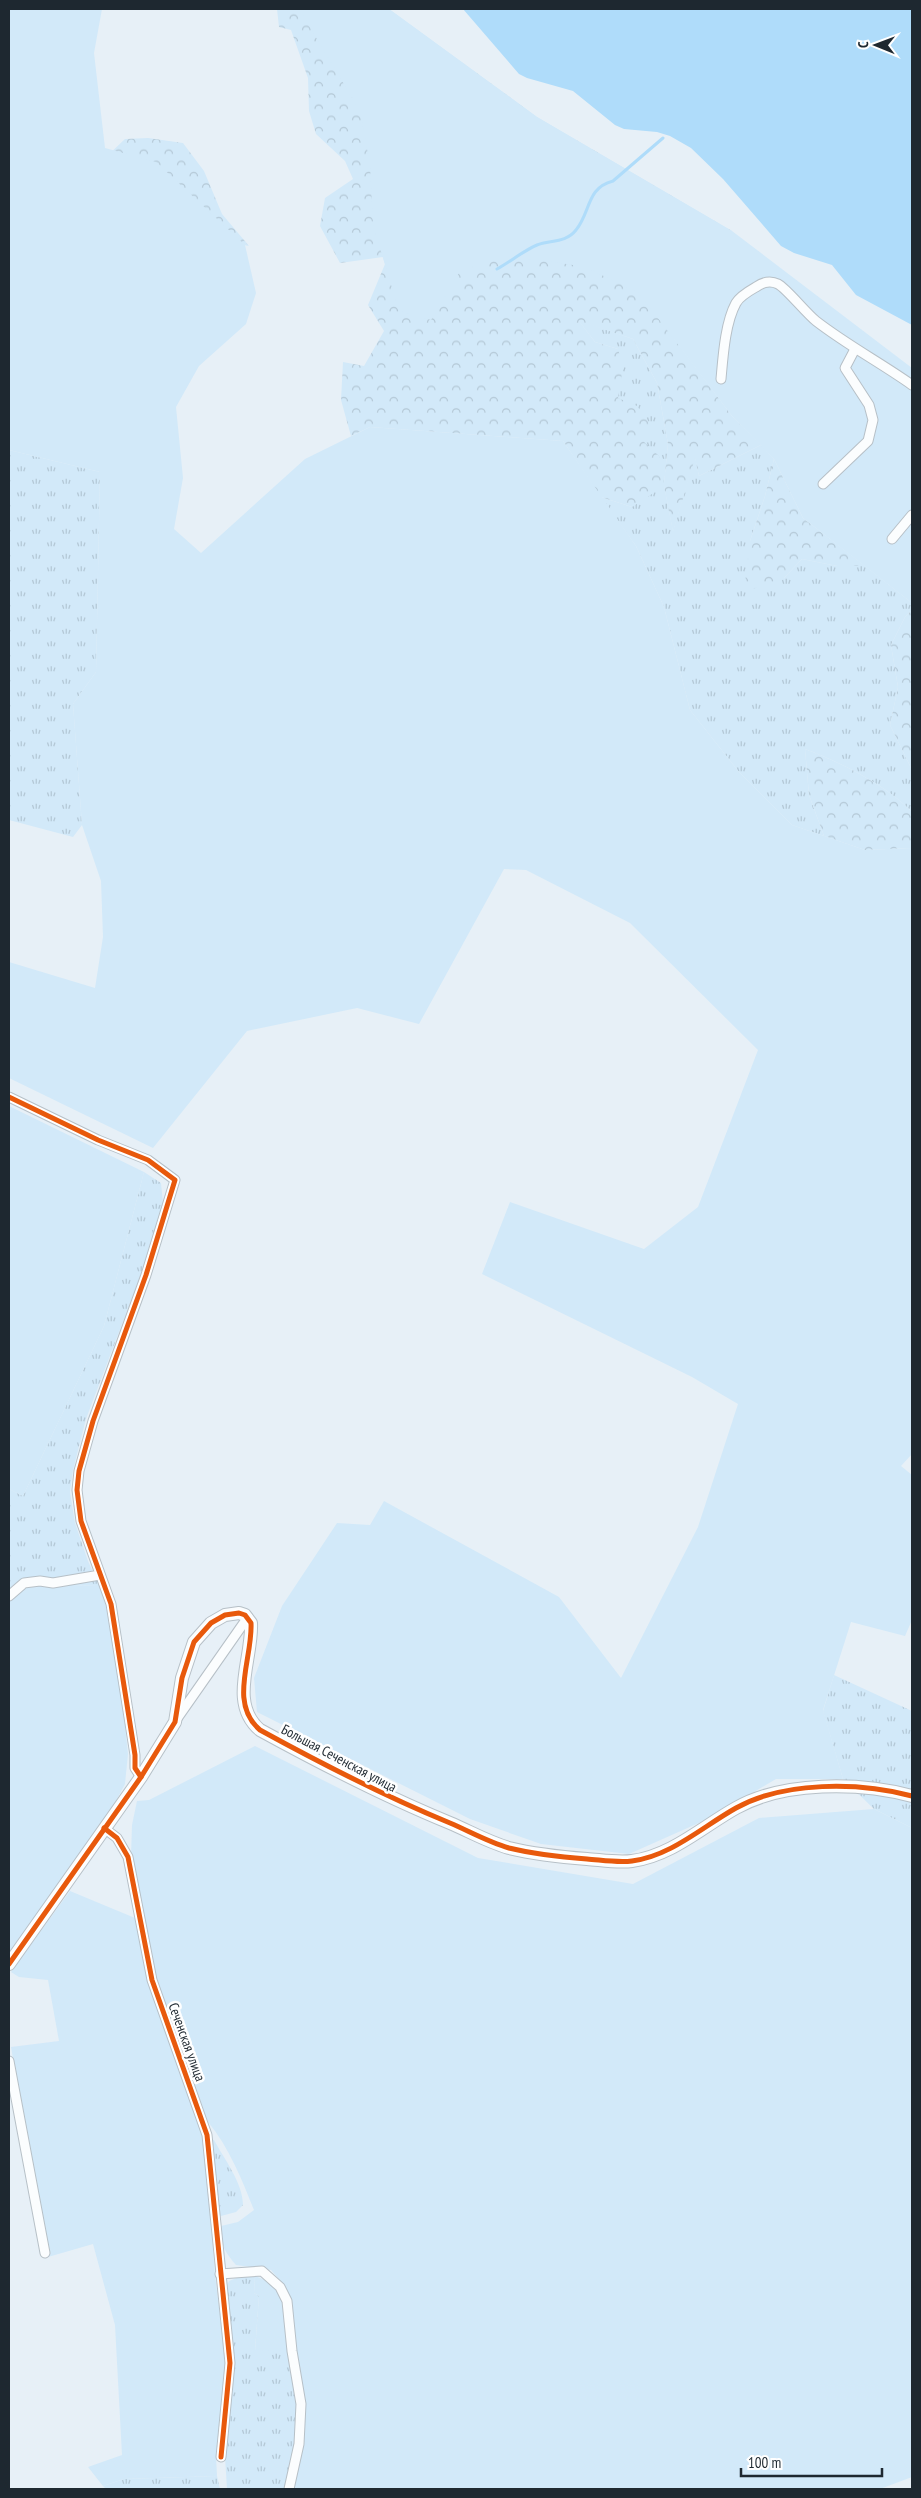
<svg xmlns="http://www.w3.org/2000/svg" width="921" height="2498" font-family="'PT Sans Narrow',sans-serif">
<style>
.grass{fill:url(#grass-tufts)}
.forest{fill:url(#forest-crowns);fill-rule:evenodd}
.garden{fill:#d2e9f9}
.water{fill:#afdcfa}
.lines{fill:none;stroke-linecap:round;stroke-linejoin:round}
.stream{stroke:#afdcfa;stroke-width:3}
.street-casing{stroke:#b7c0c7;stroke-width:11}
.secondary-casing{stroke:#b7c0c7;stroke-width:14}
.street{stroke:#fbfdfe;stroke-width:9}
.secondary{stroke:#fbfdfe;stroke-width:12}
.cycleway-casing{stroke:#fff;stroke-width:8}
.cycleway{stroke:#e8590c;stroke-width:5}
.labels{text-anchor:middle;stroke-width:5;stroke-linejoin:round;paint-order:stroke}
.street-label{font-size:14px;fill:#1e2830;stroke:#fff}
</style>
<defs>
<pattern id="grass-tufts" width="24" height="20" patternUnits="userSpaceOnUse" patternTransform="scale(1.25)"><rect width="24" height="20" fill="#d2e9f9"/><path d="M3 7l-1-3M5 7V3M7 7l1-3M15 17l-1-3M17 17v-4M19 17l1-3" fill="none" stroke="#b4c8d6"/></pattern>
<pattern id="forest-crowns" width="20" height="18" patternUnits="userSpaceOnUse" patternTransform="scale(1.25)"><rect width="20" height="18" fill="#d2e9f9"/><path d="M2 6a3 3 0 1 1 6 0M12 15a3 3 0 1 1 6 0" fill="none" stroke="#b4c8d6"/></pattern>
</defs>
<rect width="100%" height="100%" fill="#e7f0f7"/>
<g class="grass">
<path d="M578 320 633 339 657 383 668 444 664 485 673 531 695 456 699 476 761 445 774 459 765 496 750 541 784 578 802 559 837 566H865L912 603V610L905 617 891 645 898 687 890 725 912 770V812C886 785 840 762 805 749L809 795 824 836 792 825 739 772 690 710 664 607 636 546 601 497 632 507 643 441 618 398V349L595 342Z"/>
<path d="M9 450 100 472 96 672 73 704 82 825 73 837 9 820Z"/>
<path d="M144 1172 161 1183 163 1203 141 1274 86 1419 73 1470 70 1492 75 1523 88 1561 99 1585 10 1588 9 1591V1489L23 1496 104 1326Z"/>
<path d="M834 1675 912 1711V1828L874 1809 843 1779 823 1711Z"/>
<path d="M212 2140H214C224 2159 243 2183 243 2205L236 2212 221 2216 219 2215Z"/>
<path d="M244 2275 255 2276 254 2293 259 2296 255 2350H289L297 2404 296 2443 286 2489H227L225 2457 226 2288 229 2281Z"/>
<path d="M217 2476 220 2489H106L103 2486 124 2479Z"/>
</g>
<g class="forest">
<path d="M277 9H389L537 117 732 231 640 293 732 416 761 445 699 476 695 458 673 532 664 486 632 507 601 497 563 441 370 427 351 436 341 400 343 362 364 366 384 331 368 305 385 264 383 257 340 263 320 226 325 198 353 179 345 161 316 134 309 111 308 78 291 30 279 27ZM579 321 633 339 657 383 668 444 664 483 659 456 643 441 651 425 637 406 618 398 623 367 618 349 595 342Z"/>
<path d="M148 138 183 143 204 171 222 214 249 246 222 241 105 158 125 139Z"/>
<path d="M774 459 803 518 865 566H837L802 559 784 578 744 592 750 541 765 496Z"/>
<path d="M912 610V770L890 725 898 687 891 645 905 617Z"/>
<path d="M805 749C840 762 886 785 912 812V848L865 850 824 836 809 795Z"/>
</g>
<g class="garden">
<path d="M9 9H102L94 53 105 148 156 162 245 245 256 293 246 324 199 366 176 407 183 478 174 529 201 553 305 459 370 427 563 441 636 546 664 607 690 710 739 772 792 825 865 850 912 848V1454L901 1466 912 1475V1620L905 1636 851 1622 823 1710 843 1779H776L710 1818 629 1854 541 1844 470 1819 257 1712 254 1678 282 1606 337 1523 370 1525 384 1501 559 1597 621 1678 698 1527 738 1404 692 1377 482 1274 510 1202 644 1249 698 1207 758 1050 630 923 526 870 504 869 419 1024 357 1008 247 1031 153 1148 9 1078V962L95 988 103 937 101 881 82 825 73 704 96 672 100 472 9 450Z"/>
<path d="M299 9H389L537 117 732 231 912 368V603L803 518 774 459 732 416 639 293 585 267 542 260 495 257 459 273 431 320 399 311 373 225 370 165 360 111Z"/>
<path d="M9 1106 144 1172 104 1326 23 1496 9 1489Z"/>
<path d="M99 1585 106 1606 123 1707 128 1754 125 1784 115 1803 9 1955V1591L10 1588Z"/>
<path d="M255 1746 478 1858 633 1884 759 1818 874 1809 912 1828V2477L880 2489H294L302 2445 284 2285 271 2270 236 2265C225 2252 219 2243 221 2226L238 2222 254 2210C242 2180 229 2147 208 2122L156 1979 131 1856 132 1825 137 1801 149 1800Z"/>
<path d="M70 1891 135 1918 150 1983 204 2136 215 2275 226 2363 216 2456 217 2476 124 2479 103 2486 88 2467 122 2455 115 2325 93 2244 48 2257 11 2047 59 2041 48 1980 19 1977 11 1972Z"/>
<path d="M255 2276C292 2289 286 2317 289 2350L255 2351 259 2296 254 2293Z"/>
</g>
<path class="water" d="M463 9H912V325L856 295 832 265 794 253 781 246 723 179 691 148 670 136 657 132 624 129 615 125 573 91 527 78 519 74Z"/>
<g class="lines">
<path class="stream" d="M497 269C510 262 523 251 537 245 550 240 566 243 576 230 591 212 586 188 613 181L663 138"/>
<g class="street-casing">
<g id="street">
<path d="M721 379C723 357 725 323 736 303 740 296 749 291 756 287 763 282 770 280 778 284 786 288 806 313 816 321 847 345 881 363 912 385"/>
<path d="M823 484 868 441 873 420 869 405 845 368 855 349"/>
<path d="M892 539 912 515"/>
<path d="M9 1097 98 1140 148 1160 175 1180 146 1275 93 1421 79 1471 77 1490 81 1521 111 1604 135 1755V1768L141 1777"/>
<path d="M9 1596 24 1583 40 1581 53 1583 100 1575"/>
<path d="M176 1720 248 1617"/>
<path d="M104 1828 117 1838 128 1857 152 1980 207 2135 230 2363 221 2457"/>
<path d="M9 2061 45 2253"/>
<path d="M220 2274 262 2271 280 2287 287 2301 292 2351 301 2404 299 2444 289 2489"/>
</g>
</g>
<g class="secondary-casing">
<path id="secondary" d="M9 1964 141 1777 175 1722 182 1678 194 1642 211 1623 225 1615 239 1613 245 1615 251 1623C253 1658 228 1703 260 1730 322 1764 384 1796 450 1823 469 1831 488 1842 509 1848 534 1854 561 1857 587 1859 601 1860 618 1863 632 1861 671 1856 702 1827 736 1808 784 1781 859 1782 912 1796"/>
</g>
<use href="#street" class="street"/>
<use href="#secondary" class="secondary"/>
<g class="cycleway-casing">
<g id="cycleway">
<path d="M9 1097 98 1140 148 1160 175 1180 146 1275 93 1421 79 1471 77 1490 81 1521 111 1604 135 1755V1768L141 1777"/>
<path d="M104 1828 117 1838 128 1857 152 1980 207 2135 230 2363 221 2457"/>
<path d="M9 1964 141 1777 175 1722 182 1678 194 1642 211 1623 225 1615 239 1613 245 1615 251 1623C253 1658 228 1703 260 1730 322 1764 384 1796 450 1823 469 1831 488 1842 509 1848 534 1854 561 1857 587 1859 601 1860 618 1863 632 1861 671 1856 702 1827 736 1808 784 1781 859 1782 912 1796"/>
</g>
</g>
<use href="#cycleway" class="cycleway"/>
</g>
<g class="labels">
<g class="street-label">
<text transform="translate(339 1758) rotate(28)" y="5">Большая Сеченская улица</text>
<text transform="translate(187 2042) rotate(70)" y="5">Сеченская улица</text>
</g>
</g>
<rect width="921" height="2498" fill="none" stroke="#1e2830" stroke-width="20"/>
<g transform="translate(876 45) rotate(271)" stroke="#ffffff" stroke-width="4" paint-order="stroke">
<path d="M0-4L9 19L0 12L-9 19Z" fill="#1e2830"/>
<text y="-8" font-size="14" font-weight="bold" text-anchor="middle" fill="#1e2830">С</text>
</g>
<path d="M741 2468v8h141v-8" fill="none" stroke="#1e2830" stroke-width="2.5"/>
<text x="748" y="2468" font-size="15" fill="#1e2830" stroke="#ffffff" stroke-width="4" paint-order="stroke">100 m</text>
</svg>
